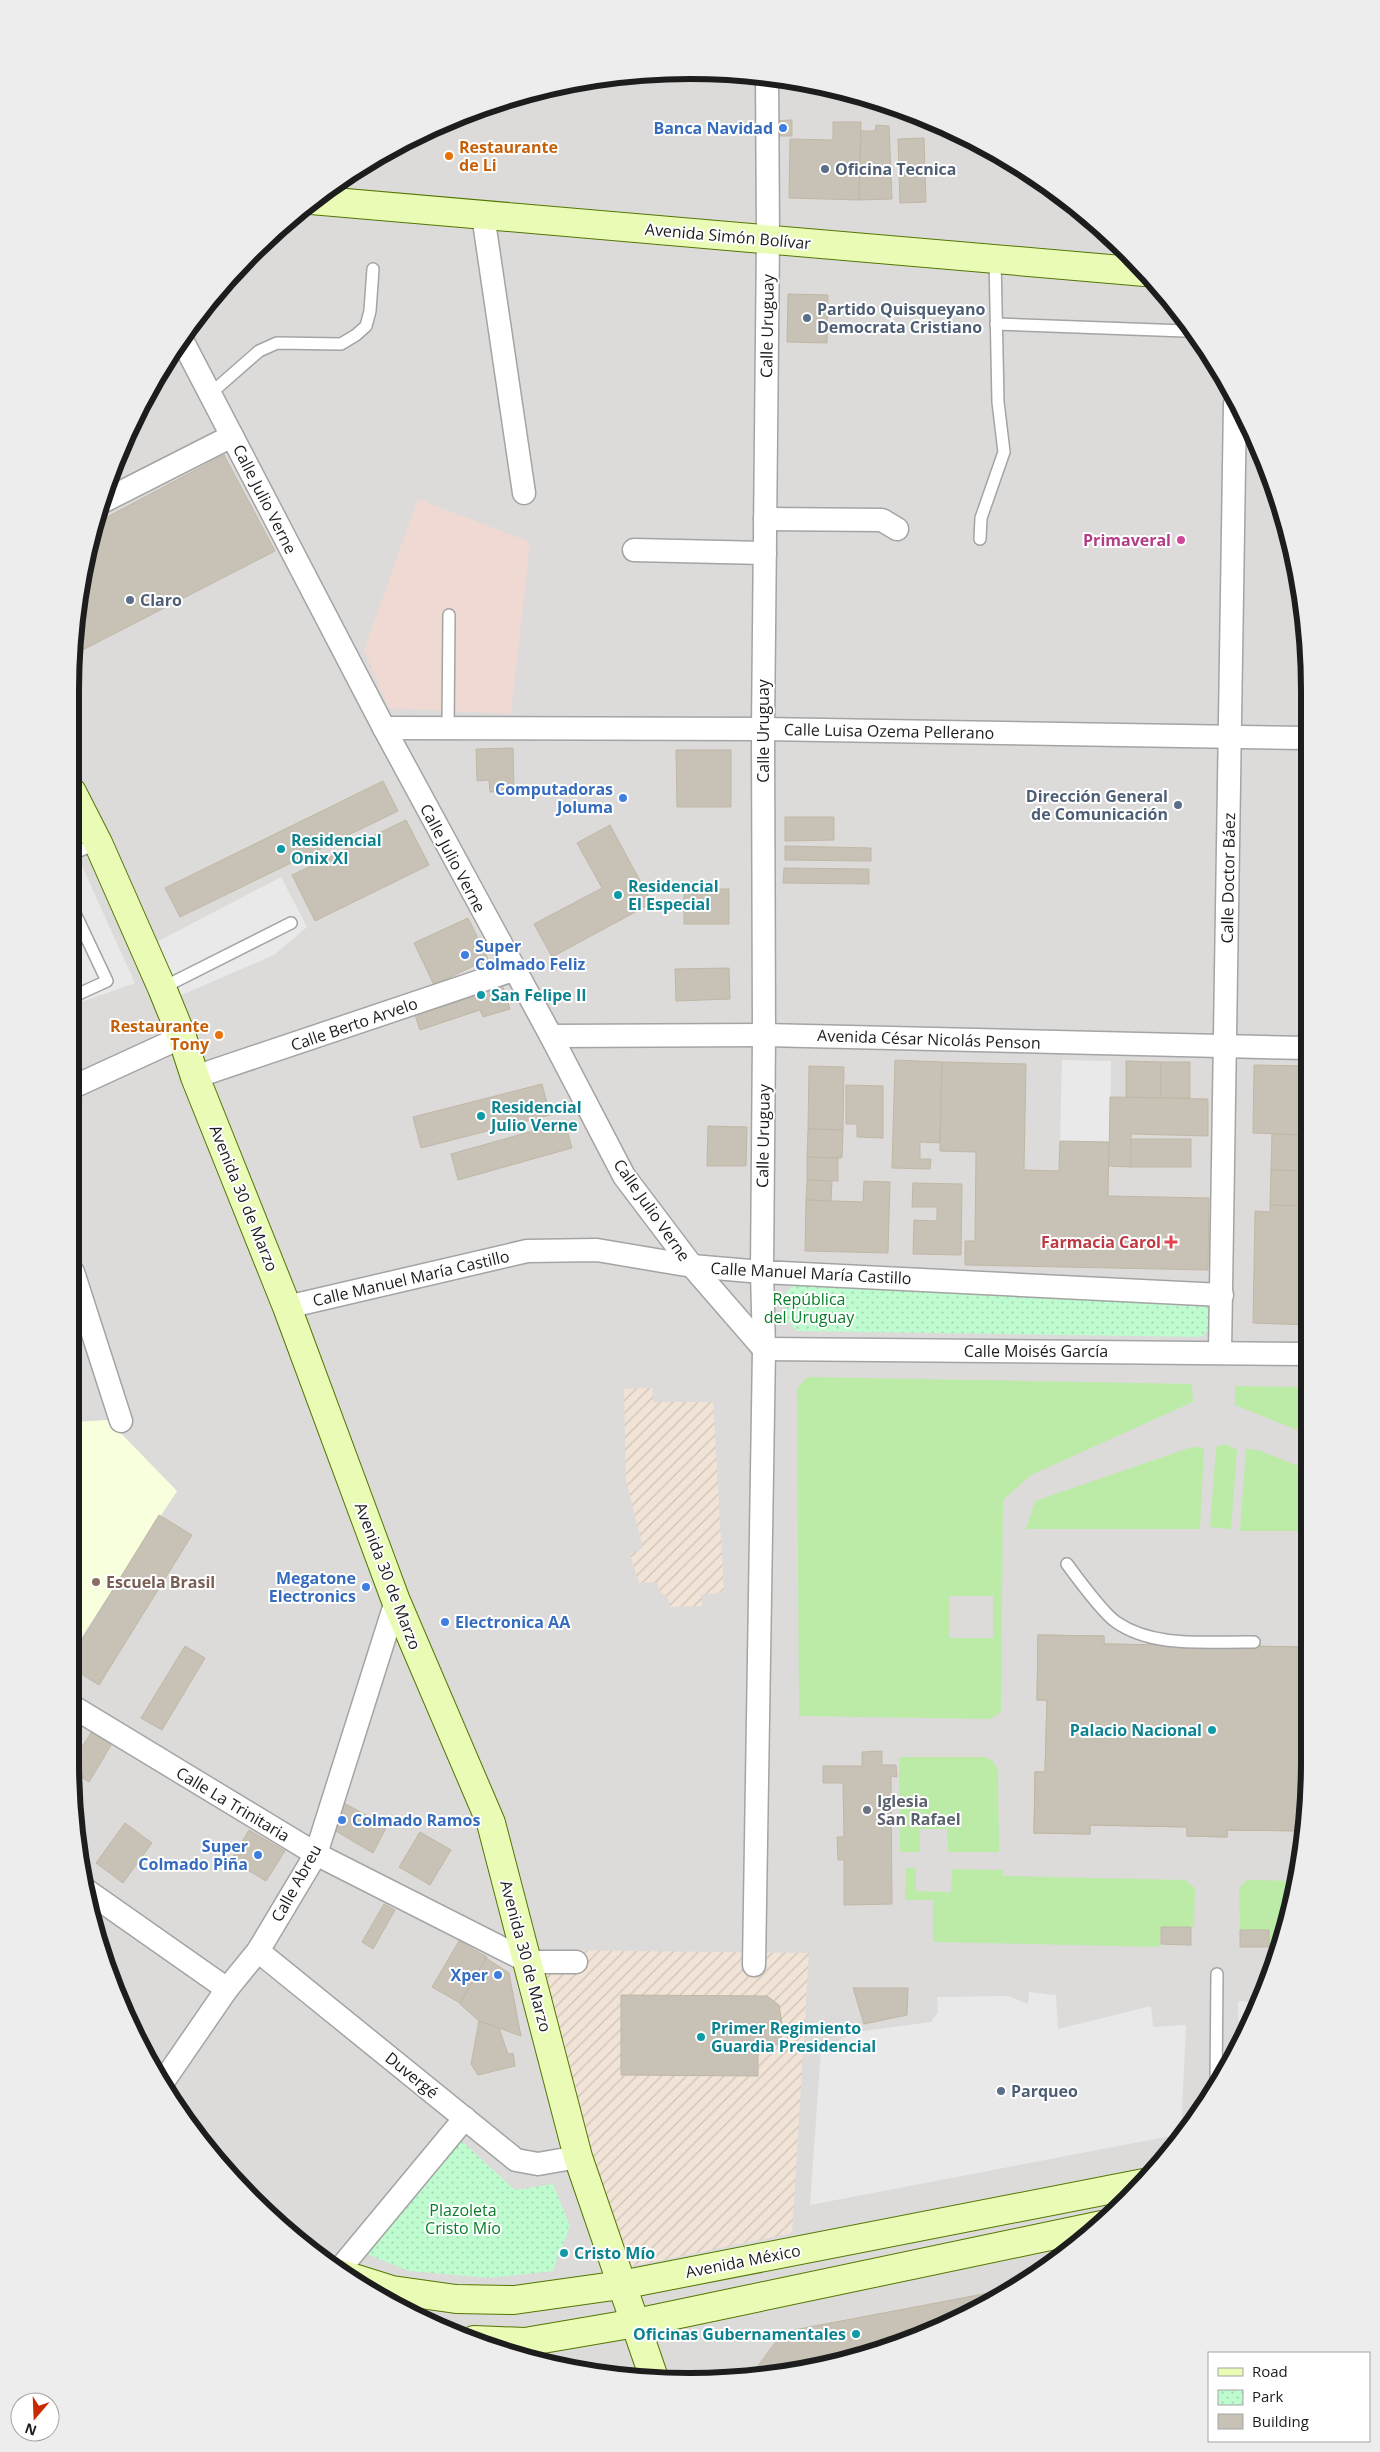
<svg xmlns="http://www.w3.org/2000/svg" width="1380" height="2452" font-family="'Open Sans',sans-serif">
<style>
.residential{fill:#dcdbda}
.commercial{fill:#f0d9d2}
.education{fill:#f8ffdc}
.military{fill:url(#military-furrows)}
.grass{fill:#bbeba7;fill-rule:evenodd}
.park{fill:url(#park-dots)}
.parking{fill:#e9e9e9}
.building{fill:#c7c1b6;stroke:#c1b7a5;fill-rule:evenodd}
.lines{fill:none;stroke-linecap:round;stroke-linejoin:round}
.service-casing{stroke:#a4a4a4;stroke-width:14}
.minor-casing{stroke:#a4a4a4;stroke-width:25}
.secondary-casing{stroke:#537702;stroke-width:30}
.service{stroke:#fff;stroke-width:11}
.minor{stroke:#fff;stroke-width:22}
.secondary{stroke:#e9fbb5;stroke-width:28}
.shop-dot{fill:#3f7fe0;stroke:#fff;stroke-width:2}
.food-dot{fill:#e8710a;stroke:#fff;stroke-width:2}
.service-dot{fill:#5c6f8a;stroke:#fff;stroke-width:2}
.hotel-dot{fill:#d1479c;stroke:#fff;stroke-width:2}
.culture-dot{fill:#0f9aa8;stroke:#fff;stroke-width:2}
.health-dot{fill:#e0444e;stroke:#fff;stroke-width:2}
.education-dot{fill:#8d6e63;stroke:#fff;stroke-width:2}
.worship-dot{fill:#6b7280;stroke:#fff;stroke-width:2}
.labels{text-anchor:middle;stroke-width:4;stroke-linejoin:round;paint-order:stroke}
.shop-label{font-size:16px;font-weight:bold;fill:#366cbe;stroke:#fff;text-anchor:end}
.food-label{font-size:16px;font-weight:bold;fill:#c56008;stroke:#fff;text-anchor:start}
.service-label{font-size:16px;font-weight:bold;fill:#4e5e75;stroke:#fff;text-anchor:start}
.street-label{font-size:16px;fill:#1d1d1d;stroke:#fff}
.hotel-label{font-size:16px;font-weight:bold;fill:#b23c85;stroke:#fff;text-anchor:end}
.culture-label{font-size:16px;font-weight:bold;fill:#0d838f;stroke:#fff;text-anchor:start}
.health-label{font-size:16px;font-weight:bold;fill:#be3a42;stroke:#fff;text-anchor:end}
.park-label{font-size:16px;fill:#097e2a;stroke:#fff}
.education-label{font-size:16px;font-weight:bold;fill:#785e54;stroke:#fff;text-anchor:start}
.worship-label{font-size:16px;font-weight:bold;fill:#5b616d;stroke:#fff;text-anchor:start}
.rim{fill:none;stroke:#1d1d1d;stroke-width:6}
</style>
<defs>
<pattern id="military-furrows" width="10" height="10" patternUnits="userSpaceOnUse" patternTransform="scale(1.25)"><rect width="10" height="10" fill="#f1e3d6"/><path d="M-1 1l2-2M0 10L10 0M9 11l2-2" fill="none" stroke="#cec2b7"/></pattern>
<pattern id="park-dots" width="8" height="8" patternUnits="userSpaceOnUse" patternTransform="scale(1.25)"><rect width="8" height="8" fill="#befbcf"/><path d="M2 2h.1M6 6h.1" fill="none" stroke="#a3d7b1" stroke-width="1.8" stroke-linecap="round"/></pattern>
</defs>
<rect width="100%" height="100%" fill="#efede3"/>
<path class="residential" d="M650 71 771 75 890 103 1000 153 1128 251 1206 346 1277 490 1305 609 1309 1802 1289 1923 1227 2072 1156 2171 1099 2228 1000 2299 927 2335 811 2370 730 2381 609 2377 529 2361 416 2318 345 2277 252 2201 198 2139 134 2036 103 1961 75 1843 71 650 91 529 153 380 224 281 313 198 416 134 530 91Z"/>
<path class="commercial" d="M418 499 530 542 511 714 389 708 364 650Z"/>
<path class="education" d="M108 1420 177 1491 75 1647 74 1422Z"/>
<g class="military">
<path d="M652 1388 653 1402H713L724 1592 701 1595 702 1606 671 1607 667 1596 660 1592 657 1582 639 1583 630 1554 643 1548 626 1480 624 1389Z"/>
<path d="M541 1950 809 1953 792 2233 623 2268 572 2128Z"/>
</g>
<g class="grass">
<path d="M808 1377 1192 1384 1193 1402 1031 1475 1003 1500 1001 1712 990 1719 799 1716 797 1388ZM949 1596H993V1638H949Z"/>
<path d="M1235 1386 1307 1387V1434L1235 1405Z"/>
<path d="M1226 1444 1237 1450 1231 1529 1210 1527 1216 1447Z"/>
<path d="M1192 1447 1204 1448 1200 1529H1026L1035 1501Z"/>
<path d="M1246 1449 1258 1450 1308 1470V1531H1240Z"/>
<path d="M899 1757H984L992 1760 998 1769 999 1852H948L947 1829H920V1852H900Z"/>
<path d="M906 1868H916V1891L951 1892 952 1869 1003 1870V1876L1185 1880 1195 1888 1194 1927H1161L1160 1947 933 1942V1900H905Z"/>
<path d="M1247 1880 1296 1881 1289 1923 1277 1952H1269V1930H1240L1239 1888Z"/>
</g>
<g class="park">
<path d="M795 1285 1205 1302 1209 1307 1208 1330 1202 1337 797 1331 785 1318 786 1292Z"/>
<path d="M453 2133 515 2190 553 2184 570 2226 553 2271 490 2278 409 2271 362 2252Z"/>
</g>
<g class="parking">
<path d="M72 844 135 983 73 1005Z"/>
<path d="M281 877 307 927 274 955 177 997 155 943Z"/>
<path d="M1062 1060 1111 1061 1110 1150 1109 1142 1060 1141Z"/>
<path d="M1029 1992 1056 1995 1058 2029 1151 2006 1153 2027 1186 2025 1181 2134 810 2205 821 2049 856 2032 931 2022 938 2012 937 1997 1008 1996 1028 2004Z"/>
<path d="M1238 2001 1256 2002 1239 2043Z"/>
</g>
<g class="building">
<path d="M792 120V136H774L773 121Z"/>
<path d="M833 122H861L859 200 789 198 790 139 833 140Z"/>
<path d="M876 125 889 126 892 199 859 200 861 131H875Z"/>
<path d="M924 138 926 202 900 203 898 139Z"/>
<path d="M788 294 828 295 827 343 787 342Z"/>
<path d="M224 455 275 551 71 656 94 524Z"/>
<path d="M513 748 514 791 490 792 489 780 477 781 476 749Z"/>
<path d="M676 750H731V807H677Z"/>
<path d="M383 781 398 811 180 917 165 888Z"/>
<path d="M785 817H834V840L785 841Z"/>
<path d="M406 820 429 865 315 921 292 875Z"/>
<path d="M610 825 652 903 552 957 534 924 602 888 577 843Z"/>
<path d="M785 846 871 848V861L785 860Z"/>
<path d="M784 868 869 869V884L783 883Z"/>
<rect x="684" y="889" width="45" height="35"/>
<path d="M468 918 488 959 434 985 414 943Z"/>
<path d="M729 968 730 999 676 1001 675 969Z"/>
<path d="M501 981 510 1009 483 1017 480 1010 420 1030 413 1009Z"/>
<path d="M895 1060 942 1062 940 1143 920 1142V1159H931L930 1169 892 1168Z"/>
<path d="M1126 1061 1161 1062V1098L1126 1097Z"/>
<path d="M942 1062 1026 1064 1024 1170 1059 1171 1060 1141 1109 1142 1108 1196 1209 1198 1208 1270 965 1265V1241H975L976 1152 940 1151Z"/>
<rect x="1161" y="1062" width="29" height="36"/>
<path d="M1254 1065 1306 1066V1135L1253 1133Z"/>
<path d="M809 1066 844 1067 843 1130 808 1129Z"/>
<path d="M542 1084 550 1115 421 1148 413 1117Z"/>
<path d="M846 1085 883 1086V1138L857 1137V1124H846Z"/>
<path d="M1110 1097 1208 1099V1136L1131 1134V1167L1109 1166Z"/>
<path d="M565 1122 572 1148 458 1180 451 1154Z"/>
<path d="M708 1126 747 1127 746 1166H707Z"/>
<path d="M808 1129 843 1130 842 1158 807 1157Z"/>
<path d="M1272 1134 1306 1135 1307 1171 1271 1170Z"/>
<rect x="1131" y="1139" width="60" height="28"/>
<path d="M807 1157 838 1158V1181L807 1180Z"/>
<path d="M1271 1170 1307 1171V1206L1270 1205Z"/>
<path d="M807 1180 832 1181 831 1201 806 1200Z"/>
<path d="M864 1181 890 1182 888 1253 805 1251 806 1200 863 1202Z"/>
<path d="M913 1183 962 1184 961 1255 913 1254 914 1220 937 1221V1207H912Z"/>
<path d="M1270 1205 1307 1206V1325L1253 1323 1255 1211 1270 1212Z"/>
<path d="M159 1515 192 1535 99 1685 75 1670V1651Z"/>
<path d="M1038 1635 1104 1636V1644L1308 1647V1700L1245 1698 1243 1758 1309 1760V1802L1304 1831 1227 1830V1837L1187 1836V1827L1090 1825V1834L1034 1833 1035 1772H1045L1047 1700H1037ZM1107 1702 1180 1705 1179 1759 1105 1756Z"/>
<path d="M1038 1635 1104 1636V1644L1308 1647 1309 1802 1304 1831 1227 1830V1837L1187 1836V1827L1090 1825V1834L1034 1833 1035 1772H1045L1047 1700H1037Z"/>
<path d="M185 1646 205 1658 162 1730 141 1718Z"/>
<path d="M96 1725 116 1737 89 1782 75 1773V1758Z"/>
<path d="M882 1751V1765H896L897 1777 891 1776 892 1904 844 1905V1860H838L837 1837H844L843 1783H823V1766H862V1752Z"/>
<path d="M340 1801 387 1826 373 1853 334 1830Z"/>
<path d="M125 1823 152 1843 123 1883 96 1863Z"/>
<path d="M249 1830 285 1851 266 1881 231 1860Z"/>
<path d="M420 1832 451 1850 430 1885 399 1867Z"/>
<path d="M384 1904 395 1910 373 1949 362 1942Z"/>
<path d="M1161 1927H1191V1945L1161 1944Z"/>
<rect x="1240" y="1930" width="29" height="17"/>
<path d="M459 1941 487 1957 460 2003 432 1987Z"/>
<path d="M486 1958 509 1973 521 2036 479 2021 460 2004Z"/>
<path d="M853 1988H908L907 2015 864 2024Z"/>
<path d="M621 1995 767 1996 779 2005 783 2030 779 2045H758V2076L621 2075Z"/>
<path d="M479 2021 499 2028 508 2054 513 2053 515 2066 478 2075 471 2064Z"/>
<path d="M1015 2288 1000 2299 927 2335 811 2370 749 2378 783 2332Z"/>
<path d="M628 2369 631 2377 608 2376Z"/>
</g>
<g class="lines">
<g class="service-casing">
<g id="service">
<path d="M996 324 1185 331"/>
<path d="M210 394 259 351 277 343 341 344 356 335 366 326 370 311 373 269"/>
<path d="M980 539 981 518 1004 452 998 402 995 259"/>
<path d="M448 728 449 615"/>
<path d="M72 854 98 843"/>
<path d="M72 907 107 981 72 997"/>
<path d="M162 988 291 923"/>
<path d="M1067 1564C1078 1579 1103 1613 1116 1622 1155 1649 1209 1641 1254 1642"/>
<path d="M1216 2088 1217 1974"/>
</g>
</g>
<g class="minor-casing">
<g id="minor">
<path d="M483 215 524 493"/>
<path d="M182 340 384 728 551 1036 624 1176 692 1266 764 1349"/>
<path d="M102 502 232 436"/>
<path d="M765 519 882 520 897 529"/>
<path d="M634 550 765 553"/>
<path d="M384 728 763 729 1305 738"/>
<path d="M551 1036 764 1035 1306 1048"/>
<path d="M195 1077 513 970"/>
<path d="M73 1087 182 1037"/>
<path d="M73 1272 121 1421"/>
<path d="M287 1307 527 1251 597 1250 692 1266 762 1272 1222 1295"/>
<path d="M764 1349 1307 1354"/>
<path d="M1220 1352 1235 404"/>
<path d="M75 1708 316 1854 529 1962H576"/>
<path d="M86 1890 227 1989"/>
<path d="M258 1951 516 2160 538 2164 578 2157"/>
<path d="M754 1965 764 1349 762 1272 764 1035 763 729 768 239 767 75"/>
<path d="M163 2082 227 1989 258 1951 316 1854 396 1601"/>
<path d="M338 2271 465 2118"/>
</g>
</g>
<g class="secondary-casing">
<g id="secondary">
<path d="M311 200 1145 272"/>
<path d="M72 792 98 843 162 988 182 1037 195 1077 287 1307 396 1601 491 1823 578 2157 654 2378"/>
<path d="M341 2274 392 2290 456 2299 514 2300 621 2285 1144 2183"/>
<path d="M474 2340 525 2342 636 2323 1102 2225"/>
</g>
</g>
<use href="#service" class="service"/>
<use href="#minor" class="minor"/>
<use href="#secondary" class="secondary"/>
</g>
<g class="shop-dot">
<circle cx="783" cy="128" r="5"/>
<circle cx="623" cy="798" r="5"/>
<circle cx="465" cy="955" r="5"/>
<circle cx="366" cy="1587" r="5"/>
<circle cx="445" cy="1622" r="5"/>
<circle cx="342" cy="1820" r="5"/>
<circle cx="258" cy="1855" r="5"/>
<circle cx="498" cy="1975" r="5"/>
</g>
<g class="food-dot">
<circle cx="449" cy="156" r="5"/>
<circle cx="219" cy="1035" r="5"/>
</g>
<g class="service-dot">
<circle cx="825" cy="169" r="5"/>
<circle cx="807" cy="318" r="5"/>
<circle cx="130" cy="600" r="5"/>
<circle cx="1178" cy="805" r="5"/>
<circle cx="1001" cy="2091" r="5"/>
</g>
<circle class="hotel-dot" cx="1181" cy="540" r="5"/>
<g class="culture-dot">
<circle cx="281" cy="849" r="5"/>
<circle cx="618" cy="895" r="5"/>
<circle cx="481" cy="995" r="5"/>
<circle cx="481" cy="1116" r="5"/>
<circle cx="1212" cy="1730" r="5"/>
<circle cx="701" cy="2037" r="5"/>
<circle cx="564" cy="2253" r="5"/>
<circle cx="856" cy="2334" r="5"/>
</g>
<path class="health-dot" d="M1168.5 1234.5h5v5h5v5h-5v5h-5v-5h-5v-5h5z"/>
<circle class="education-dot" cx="96" cy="1582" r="5"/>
<circle class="worship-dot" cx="867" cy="1810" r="5"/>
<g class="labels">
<g class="shop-label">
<text x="773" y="134">Banca Navidad</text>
<text x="613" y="795">Computadoras<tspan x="613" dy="18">Joluma</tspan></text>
<text x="475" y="952" text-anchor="start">Super<tspan x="475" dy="18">Colmado Feliz</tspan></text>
<text x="356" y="1584">Megatone<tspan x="356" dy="18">Electronics</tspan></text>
<text x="455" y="1628" text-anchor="start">Electronica AA</text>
<text x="352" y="1826" text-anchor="start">Colmado Ramos</text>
<text x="248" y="1852">Super<tspan x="248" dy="18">Colmado Piña</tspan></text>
<text x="488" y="1981">Xper</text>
</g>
<g class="food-label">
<text x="459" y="153">Restaurante<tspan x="459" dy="18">de Li</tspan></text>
<text x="209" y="1032" text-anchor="end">Restaurante<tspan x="209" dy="18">Tony</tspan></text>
</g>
<g class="service-label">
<text x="835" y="175">Oficina Tecnica</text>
<text x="817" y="315">Partido Quisqueyano<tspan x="817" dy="18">Democrata Cristiano</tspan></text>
<text x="140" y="606">Claro</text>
<text x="1168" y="802" text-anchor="end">Dirección General<tspan x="1168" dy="18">de Comunicación</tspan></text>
<text x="1011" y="2097">Parqueo</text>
</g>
<g class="street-label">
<text transform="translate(728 236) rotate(5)" y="6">Avenida Simón Bolívar</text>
<text transform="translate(767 326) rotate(-89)" y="6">Calle Uruguay</text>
<text transform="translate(265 499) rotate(63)" y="6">Calle Julio Verne</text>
<text transform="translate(763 731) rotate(-90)" y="6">Calle Uruguay</text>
<text transform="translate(889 731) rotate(1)" y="6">Calle Luisa Ozema Pellerano</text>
<text transform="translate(453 858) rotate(62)" y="6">Calle Julio Verne</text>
<text transform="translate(1228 878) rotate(-89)" y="6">Calle Doctor Báez</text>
<text transform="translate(354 1024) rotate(-19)" y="6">Calle Berto Arvelo</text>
<text transform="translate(929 1039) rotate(2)" y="6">Avenida César Nicolás Penson</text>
<text transform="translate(763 1136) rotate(-89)" y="6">Calle Uruguay</text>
<text transform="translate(244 1198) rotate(68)" y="6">Avenida 30 de Marzo</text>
<text transform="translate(652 1210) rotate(55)" y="6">Calle Julio Verne</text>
<text transform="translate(811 1273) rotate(3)" y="6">Calle Manuel María Castillo</text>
<text transform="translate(411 1278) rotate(-13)" y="6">Calle Manuel María Castillo</text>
<text x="1036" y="1357">Calle Moisés García</text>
<text transform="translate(388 1576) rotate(69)" y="6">Avenida 30 de Marzo</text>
<text transform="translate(233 1804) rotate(31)" y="6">Calle La Trinitaria</text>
<text transform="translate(296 1883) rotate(-61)" y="6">Calle Abreu</text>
<text transform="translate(526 1956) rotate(75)" y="6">Avenida 30 de Marzo</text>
<text transform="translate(412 2075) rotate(39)" y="6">Duvergé</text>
<text transform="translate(743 2261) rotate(-11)" y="6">Avenida México</text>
</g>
<g class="hotel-label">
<text x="1171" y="546">Primaveral</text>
</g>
<g class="culture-label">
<text x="291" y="846">Residencial<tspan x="291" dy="18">Onix XI</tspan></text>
<text x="628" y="892">Residencial<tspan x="628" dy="18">El Especial</tspan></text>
<text x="491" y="1001">San Felipe II</text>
<text x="491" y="1113">Residencial<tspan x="491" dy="18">Julio Verne</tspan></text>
<text x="1202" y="1736" text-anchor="end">Palacio Nacional</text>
<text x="711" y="2034">Primer Regimiento<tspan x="711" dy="18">Guardia Presidencial</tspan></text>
<text x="574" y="2259">Cristo Mío</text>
<text x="846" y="2340" text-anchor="end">Oficinas Gubernamentales</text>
</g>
<g class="health-label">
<text x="1161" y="1248">Farmacia Carol</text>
</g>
<g class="park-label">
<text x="809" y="1305">República<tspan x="809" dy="18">del Uruguay</tspan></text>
<text x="463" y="2216">Plazoleta<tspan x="463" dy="18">Cristo Mío</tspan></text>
</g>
<g class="education-label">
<text x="106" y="1588">Escuela Brasil</text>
</g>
<g class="worship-label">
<text x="877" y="1807">Iglesia<tspan x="877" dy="18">San Rafael</tspan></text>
</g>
</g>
<path d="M0 0H1380V2452H0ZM690 79H690A611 611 0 0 1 1301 690V1762A611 611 0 0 1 690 2373H690A611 611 0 0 1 79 1762V690A611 611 0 0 1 690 79Z" fill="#ededed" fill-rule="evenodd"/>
<path class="rim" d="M690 79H690A611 611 0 0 1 1301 690V1762A611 611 0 0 1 690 2373H690A611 611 0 0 1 79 1762V690A611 611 0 0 1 690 79Z"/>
<rect x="1208" y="2352" width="162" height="90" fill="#ffffff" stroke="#a5a5a5"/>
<rect x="1218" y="2368" width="25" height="8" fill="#e9fbb5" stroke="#a5a5a5"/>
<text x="1252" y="2377" font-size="15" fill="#1d1d1d">Road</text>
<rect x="1218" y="2390" width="25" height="15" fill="url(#park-dots)" stroke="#a5a5a5"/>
<text x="1252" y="2402" font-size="15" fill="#1d1d1d">Park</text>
<rect x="1218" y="2414" width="25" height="15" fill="#c7c1b6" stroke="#a5a5a5"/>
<text x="1252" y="2427" font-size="15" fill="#1d1d1d">Building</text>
<g transform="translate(35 2417) rotate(199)"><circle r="24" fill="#ffffff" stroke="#a5a5a5"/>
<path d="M0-4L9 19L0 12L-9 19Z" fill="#cb2900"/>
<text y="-8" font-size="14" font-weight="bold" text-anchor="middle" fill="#1d1d1d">N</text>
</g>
</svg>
